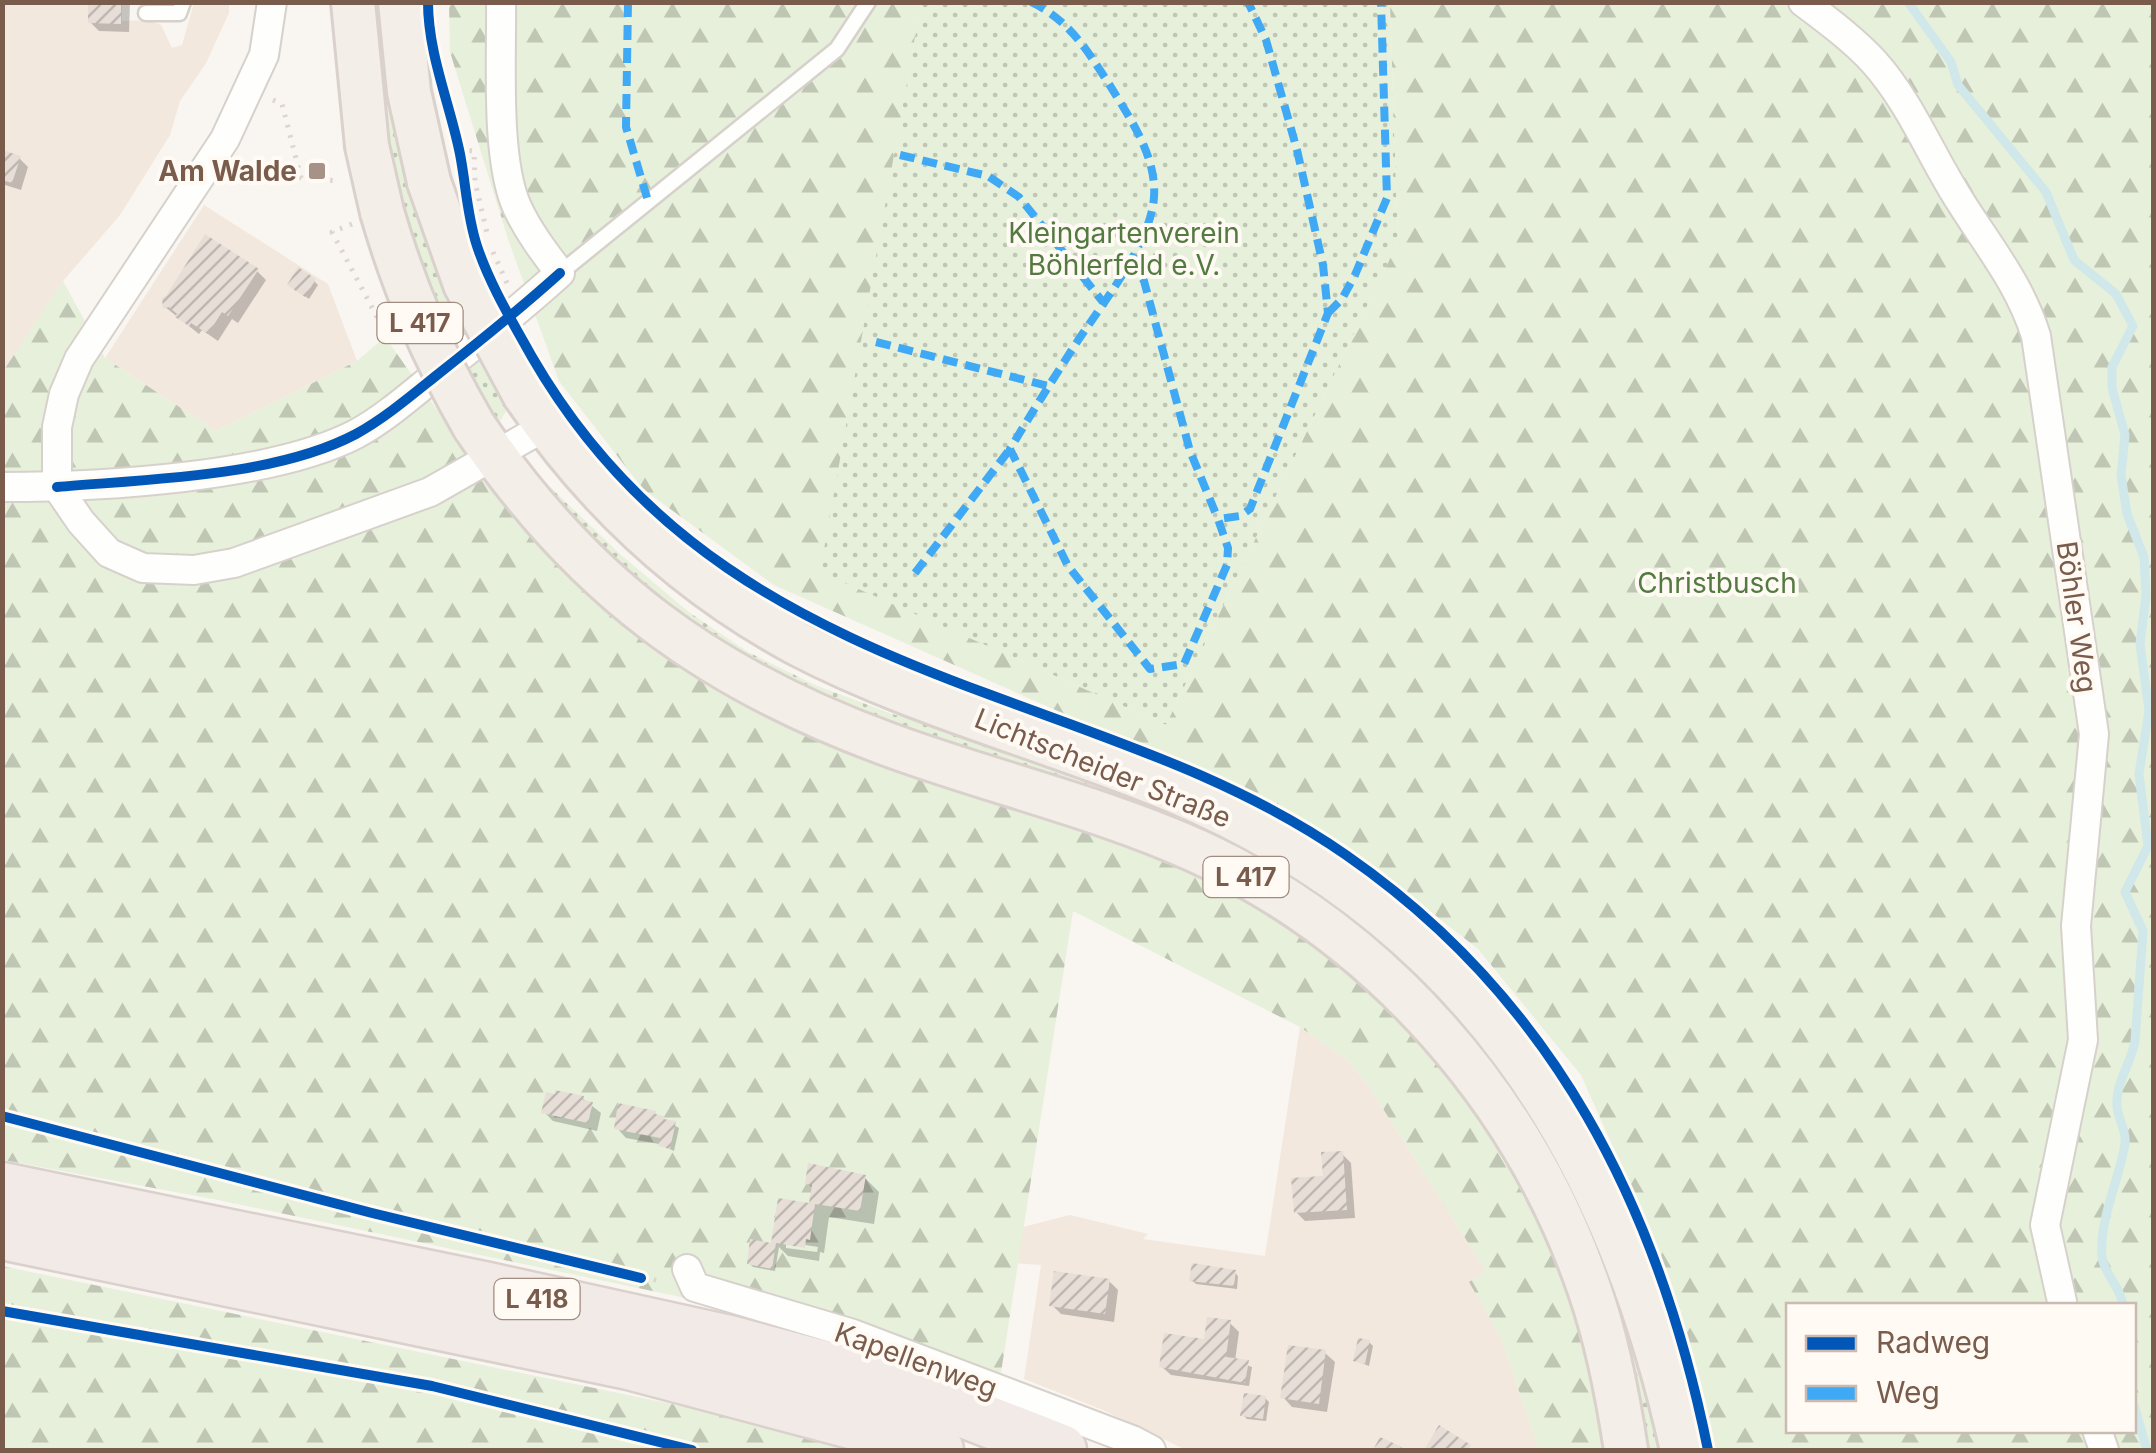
<svg xmlns="http://www.w3.org/2000/svg" width="2156" height="1453" font-family="Inter,sans-serif">
<style>
.residential{fill:#f2e8de}
.green{fill:url(#green-dots)}
.forest{fill:url(#forest-firs);fill-rule:evenodd}
.shadow{fill:#0003;fill-rule:evenodd}
.lines{fill:none;stroke-linecap:round;stroke-linejoin:round}
.stream{stroke:#d0e8ea;stroke-width:9}
.building{fill:url(#building-hatch)}
.lane-casing{stroke:#d7d1cb;stroke-width:19}
.street-casing{stroke:#d7d1cb;stroke-width:32}
.primary-casing{stroke:#dad1cc;stroke-width:48}
.highway-casing{stroke:#dad1cc;stroke-width:55}
.path{stroke:#dcd5d0;stroke-width:5;stroke-dasharray:2.5 8;stroke-linecap:butt}
.lane{stroke:#fefefd;stroke-width:14}
.street{stroke:#fefefd;stroke-width:28}
.primary{stroke:#f3eee8;stroke-width:42}
.highway{stroke:#f2eae7;stroke-width:50}
.primary-bridge-casing{stroke:#dad1cc;stroke-width:48;stroke-linecap:butt}
.primary-bridge{stroke:#f3eee8;stroke-width:42}
.quiet{stroke:#3fa9f5;stroke-width:8;stroke-dasharray:15 8;stroke-linecap:butt}
.cycleway-casing{stroke:#fffaf3;stroke-width:16}
.cycleway{stroke:#0057b8;stroke-width:10}
.poi-dot{fill:#a69286;stroke:#fffaf3;stroke-width:4}
.labels{text-anchor:middle;stroke-width:8;stroke-linejoin:round;paint-order:stroke}
.shield{fill:#fffaf3;stroke:#a28b7f;stroke-width:2.5}
.shield-label{font-size:25px;font-weight:bold;fill:#7a5c4d}
.poi-label{font-size:28px;font-weight:bold;fill:#7a5c4d;stroke:#fffaf3;text-anchor:end}
.park-label{font-size:28px;fill:#537a41;stroke:#fffaf3}
.street-label{font-size:28px;fill:#7a5c4d;stroke:#fffaf3}
</style>
<defs>
<pattern id="green-dots" width="8" height="8" patternUnits="userSpaceOnUse" patternTransform="scale(2.5)"><rect width="8" height="8" fill="#e7f0db"/><path d="M2 2h.1M6 6h.1" fill="none" stroke="#c0c6b4" stroke-width="1.8" stroke-linecap="round"/></pattern>
<pattern id="forest-firs" width="22" height="20" patternUnits="userSpaceOnUse" patternTransform="scale(2.5)"><rect width="22" height="20" fill="#e7f0db"/><path d="M5 1l3.5 6h-7zM16 11l3.5 6h-7z" fill="#c0c6b4"/></pattern>
<pattern id="building-hatch" width="6" height="6" patternUnits="userSpaceOnUse" patternTransform="scale(2.5)"><rect width="6" height="6" fill="#e6ded7"/><path d="M-1 1l2-2M0 6l6-6M5 7l2-2" fill="none" stroke="#bfb7b1"/></pattern>
</defs>
<rect width="100%" height="100%" fill="#f9f5f0"/>
<g class="residential">
<path d="M3 3H154L122 5V21L149 20 161 25 172 48 182 45 194 3H229V13L206 63 180 101 170 135 120 215 63 281 3 373Z"/>
<path d="M204 205 328 284 357 361 216 431 105 358Z"/>
<path d="M1300 1027 1346 1059 1366 1082 1486 1271 1470 1283 1501 1338 1539 1450H1186L1103 1410 1024 1379 1041 1265 1011 1263 1019 1228 1070 1215 1148 1234 1143 1239 1265 1256Z"/>
</g>
<g class="green">
<path d="M372 3H382L508 407 501 420H491L420 279 382 127Z"/>
<path d="M921 3H1390L1398 242 1166 725 819 572Z"/>
<path d="M545 482 621 555 690 613 748 652 815 685 892 714 972 735 1214 827 1350 911 1452 1002 1547 1127 1624 1299 1663 1450H1646L1576 1207 882 722C770 675 657 617 576 522 566 510 549 494 545 482Z"/>
</g>
<g class="forest">
<path d="M449 3H921L820 572 1166 725 1398 242 1390 3H2153V1450H1714L1679 1310 1644 1216 1581 1075 1478 949 1345 844 1175 763 774 585 643 489 559 381 508 239 450 52ZM1788 1306H2134V1430H1788Z"/>
<path d="M63 281 105 358 216 431 357 361 385 337 504 504 660 654 788 722 1023 798 1234 887 1374 987 1490 1123 1574 1293 1609 1450H1539L1501 1338 1469 1282 1486 1271 1366 1082 1346 1059 1300 1027 1073 911 1000 1379 676 1296 218 1200 3 1160 2 373Z"/>
<path d="M2 1266 725 1415 845 1450H3Z"/>
</g>
<g class="shadow">
<path d="M91 2H130L129 32 99 31 90 22Z"/>
<path d="M2 153 19 158 28 167 21 190 2 184Z"/>
<path d="M257 271 266 280 238 323 232 319 218 341 202 330 199 334 165 307Z"/>
<path d="M314 281 318 285 309 299 294 288Z"/>
<path d="M582 1098 601 1113 597 1131 553 1121 544 1112Z"/>
<path d="M654 1113 679 1128 674 1151 659 1144 626 1138 617 1128Z"/>
<path d="M1342 1154 1351 1163 1355 1218 1305 1221 1296 1212Z"/>
<path d="M864 1177 879 1192 874 1224 829 1217 824 1253 820 1252 819 1261 788 1256 779 1247 775 1271 753 1267 749 1263 773 1245 811 1206 814 1189 807 1183ZM786 1242 818 1247 817 1252 786 1248Z"/>
<path d="M1234 1272 1238 1276 1237 1289 1196 1284 1192 1280Z"/>
<path d="M1109 1281 1118 1290 1114 1322 1061 1314 1052 1305Z"/>
<path d="M1230 1323 1239 1332 1235 1361 1252 1367 1249 1386 1171 1375 1161 1366 1206 1342Z"/>
<path d="M1369 1342 1373 1346 1369 1366 1356 1361Z"/>
<path d="M1325 1353 1335 1362 1327 1412 1292 1407 1283 1397Z"/>
<path d="M1265 1398 1269 1402 1266 1421 1247 1419 1243 1415Z"/>
</g>
<g class="lines">
<g class="stream">
<path d="M1908 2 1951 62 1958 85 2046 192 2074 260 2116 294 2133 326 2112 367V388L2125 435 2121 475 2127 514 2144 557 2146 595 2140 644 2149 711 2139 774 2148 846 2125 892 2143 931 2135 1041C2131 1064 2115 1083 2117 1107 2118 1119 2127 1132 2125 1144 2119 1180 2099 1220 2102 1257 2104 1274 2121 1287 2123 1306"/>
<path d="M2134 1405 2147 1450"/>
</g>
</g>
<g class="building">
<path d="M88 2H121V24L88 23Z"/>
<path d="M2 150 21 156 12 183 2 180Z"/>
<path d="M205 234 259 269 228 316 222 312 208 334 191 323 189 326 175 317 177 314 169 307 163 309 162 298 166 296Z"/>
<path d="M298 267 316 279 305 297 287 285Z"/>
<path d="M555 1090 584 1096 583 1100 593 1102 588 1123 541 1113 546 1092 555 1094Z"/>
<path d="M618 1103 656 1111 655 1114 664 1116 663 1119 676 1121 670 1149 658 1146 660 1138 614 1129Z"/>
<path d="M1343 1151 1347 1210 1294 1213 1291 1178 1323 1176 1321 1152Z"/>
<path d="M808 1163 866 1175 860 1211 815 1204 810 1240 806 1239 805 1248 776 1243 772 1269 747 1264 750 1239 771 1243 778 1198 809 1203 812 1185 805 1184Z"/>
<path d="M1192 1263 1236 1270 1234 1286 1189 1281Z"/>
<path d="M1054 1271 1110 1279 1105 1314 1049 1306Z"/>
<path d="M1207 1317 1231 1320 1226 1357 1249 1360 1245 1383 1159 1367 1164 1333 1204 1339Z"/>
<path d="M1358 1338 1370 1340 1365 1364 1353 1361Z"/>
<path d="M1288 1345 1326 1350 1319 1404 1280 1398Z"/>
<path d="M1244 1393 1266 1396 1263 1419 1240 1416Z"/>
<path d="M1439 1425 1471 1445 1468 1450H1424Z"/>
<path d="M1380 1437 1402 1447 1400 1450H1373Z"/>
</g>
<g class="lines">
<g class="lane-casing">
<g id="lane">
<path d="M146 13H179L183 2"/>
<path d="M560 273 837 49 868 2"/>
</g>
</g>
<g class="street-casing">
<g id="street">
<path d="M272 2 264 55 225 139 79 359 64 394 57 427V487L81 522 109 553 143 568 194 570 234 563 430 492 546 426"/>
<path d="M1803 2C1827 20 1854 40 1874 62 1910 102 1931 156 1960 201 1988 246 2020 284 2036 336L2094 734 2076 926 2083 1040 2045 1225 2063 1306"/>
<path d="M2 487C99 487 271 478 356 434 384 419 411 395 436 375 479 342 520 309 560 273 544 252 528 231 517 207 495 158 502 58 501 2"/>
<path d="M687 1269 695 1287 853 1334 1132 1440 1151 1450"/>
<path d="M2097 1430 2104 1450"/>
</g>
</g>
<g class="primary-casing">
<g id="primary">
<path d="M353 2 367 146 382 212"/>
<path d="M400 2 409 92 429 182"/>
<path d="M524 394C595 499 684 582 796 643 916 706 1050 739 1174 791 1468 915 1616 1147 1682 1450"/>
<path d="M474 426C582 586 707 678 887 744 990 782 1097 806 1197 851 1381 935 1525 1100 1590 1291 1608 1343 1618 1397 1626 1450"/>
</g>
</g>
<g class="highway-casing">
<g id="highway">
<path d="M2 1188 488 1288 729 1341 897 1386 1061 1450"/>
<path d="M2 1234 629 1364 900 1436 938 1450"/>
</g>
</g>
<g class="path">
<path d="M273 100 282 104 301 178 339 181"/>
<path d="M459 150 474 151 475 182 488 237"/>
<path d="M352 224 332 232 387 336"/>
<path d="M493 252 507 283"/>
<path d="M2 1116 372 1213 664 1282"/>
</g>
<use href="#lane" class="lane"/>
<use href="#street" class="street"/>
<use href="#primary" class="primary"/>
<use href="#highway" class="highway"/>
<g class="primary-bridge-casing">
<g id="primary-bridge">
<path d="M429 182 465 284 524 394"/>
<path d="M382 212C405 291 433 355 474 426"/>
</g>
</g>
<use href="#primary-bridge" class="primary-bridge"/>
<g class="quiet">
<path d="M628 2 626 127 648 201"/>
<path d="M1031 2C1069 20 1087 50 1109 84 1129 117 1157 156 1154 197 1151 244 1101 305 1075 345 1053 379 1031 414 1010 449L1068 566 1150 669 1184 664 1227 565 1228 548 1218 519 1240 516 1250 509 1328 313 1323 265 1297 150 1266 40 1248 2"/>
<path d="M900 155 988 176 1019 197 1103 302"/>
<path d="M1129 260 1144 281 1190 451 1218 519"/>
<path d="M1328 313 1342 299 1355 275 1387 198 1381 2"/>
<path d="M876 342 1048 386"/>
<path d="M915 573 1010 449"/>
</g>
<g class="cycleway-casing">
<g id="cycleway">
<path d="M428 2C428 54 450 104 460 154 466 185 467 216 477 246 490 285 512 321 532 357 639 542 795 623 988 694 1111 740 1237 779 1346 855 1554 999 1659 1208 1708 1450"/>
<path d="M57 487C148 479 275 477 356 434 385 418 412 395 437 375 479 342 520 309 560 273"/>
<path d="M2 1116 372 1213 641 1278"/>
<path d="M2 1311 432 1386 692 1450"/>
</g>
</g>
<use href="#cycleway" class="cycleway"/>
</g>
<rect class="poi-dot" x="307" y="161" width="20" height="20" rx="5"/>
<g class="labels">
<g class="shield">
<rect x="377.5" y="303" width="85" height="40" rx="8"/>
<rect x="1203.5" y="857" width="85" height="40" rx="8"/>
<rect x="494.5" y="1279" width="85" height="40" rx="8"/>
</g>
<g class="shield-label">
<text x="420" y="332">L 417</text>
<text x="1246" y="886">L 417</text>
<text x="537" y="1308">L 418</text>
</g>
<g class="poi-label">
<text x="297" y="181">Am Walde</text>
</g>
<g class="park-label">
<text x="1124" y="243">Kleingartenverein<tspan x="1124" dy="32">Böhlerfeld e.V.</tspan></text>
<text x="1717" y="593">Christbusch</text>
</g>
<g class="street-label">
<text transform="translate(2077 617) rotate(82)" y="10">Böhler Weg</text>
<text transform="translate(1103 768) rotate(22)" y="10">Lichtscheider Straße</text>
<text transform="translate(916 1360) rotate(20)" y="10">Kapellenweg</text>
</g>
</g>
<rect width="2156" height="1453" fill="none" stroke="#7a5c4d" stroke-width="10"/>
<rect x="1786" y="1303" width="350" height="130" fill="#fffaf3" stroke="#cabbb1" stroke-width="2.5"/>
<rect x="1806" y="1336" width="50" height="15" fill="#0057b8" stroke="#cabbb1" stroke-width="2.5"/>
<text x="1876" y="1353" font-size="30" fill="#7a5c4d">Radweg</text>
<rect x="1806" y="1386" width="50" height="15" fill="#3fa9f5" stroke="#cabbb1" stroke-width="2.5"/>
<text x="1876" y="1403" font-size="30" fill="#7a5c4d">Weg</text>
</svg>
